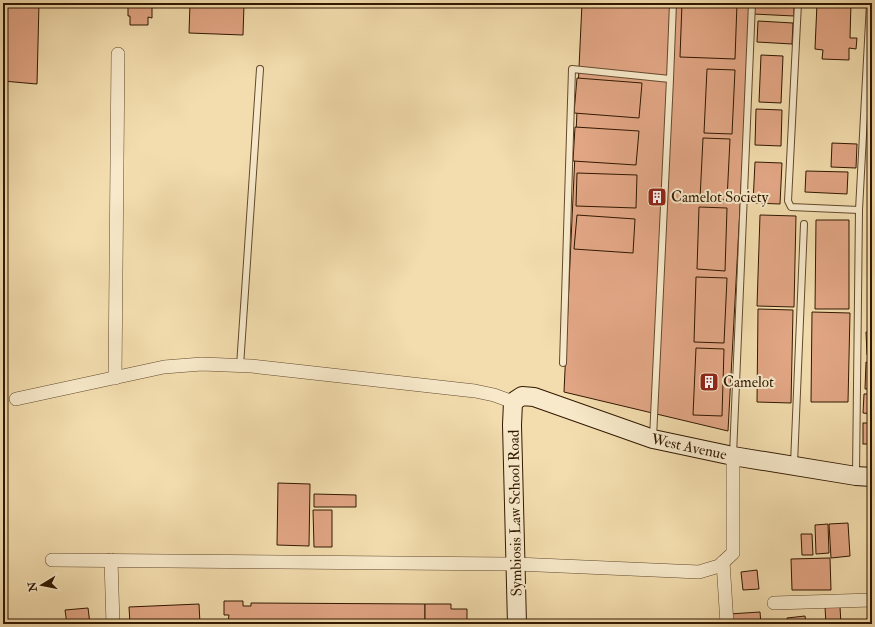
<svg xmlns="http://www.w3.org/2000/svg" width="875" height="627" font-family="'IM FELL Double Pica',serif">
<style>
.building{fill:#e2a685;stroke:#311800}
.lines{fill:none;stroke-linecap:round;stroke-linejoin:round}
.lane-casing{stroke:#62492c;stroke-width:8}
.street-casing{stroke:#62492c;stroke-width:14}
.secondary-casing{stroke:#311800;stroke-width:20}
.lane{stroke:#f7e9ca;stroke-width:6}
.street{stroke:#f7e9ca;stroke-width:13}
.secondary{stroke:#f7e9ca;stroke-width:18}
.labels{text-anchor:middle;stroke-width:4;stroke-linejoin:round;paint-order:stroke}
.poi-label{font-size:15px;fill:#311800;stroke:#f7e9ca;text-anchor:start}
.street-label{font-size:15px;fill:#311800;stroke:#f7e9ca}
</style>
<rect width="100%" height="100%" fill="#f3ddae"/>
<filter id="stains"><feTurbulence type="fractalNoise" baseFrequency=".005" numOctaves="4"/><feColorMatrix values="0 0 0 0 .2 0 0 0 0 .09 0 0 0 0 .02 0 0 0 .5 -.17"/></filter>
<radialGradient id="worn" r=".72"><stop offset=".6" stop-color="#630" stop-opacity="0"/><stop offset="1" stop-color="#630" stop-opacity=".3"/></radialGradient>
<g class="building">
<path d="M3 3H39L37 84 3 81Z"/>
<path d="M130 3H152V18L148 17V25H130V16H128V5H130Z"/>
<path d="M190 3 244 4 243 35 189 33Z"/>
<path d="M582 3H751L728 431 564 392Z"/>
<path d="M682 3H737L735 59 680 57Z"/>
<path d="M753 3H794V16L753 14Z"/>
<path d="M817 3H851L850 38H857L856 49 849 48V60L822 59 823 50 815 49Z"/>
<path d="M758 21 793 23 792 44 757 42Z"/>
<path d="M761 55 783 56 781 103 759 102Z"/>
<path d="M707 69 735 70 732 134 704 133Z"/>
<path d="M577 78 642 83 639 118 574 113Z"/>
<path d="M756 109 782 110 781 146 755 145Z"/>
<path d="M575 127 639 131 636 165 573 161Z"/>
<path d="M703 138 730 139 727 200 700 199Z"/>
<path d="M832 143 857 144 856 168 831 167Z"/>
<path d="M755 162 782 163 780 204 753 203Z"/>
<path d="M806 171 848 172 847 194 805 192Z"/>
<path d="M577 173 637 175 636 208 576 206Z"/>
<path d="M699 207 727 208 725 271 697 269Z"/>
<path d="M577 215 635 219 633 253 574 249Z"/>
<path d="M760 215 796 216 794 307 757 306Z"/>
<path d="M816 220H849V309H815Z"/>
<path d="M696 277 727 278 724 343 694 342Z"/>
<path d="M758 309 793 310 791 403 757 402Z"/>
<path d="M812 312 850 313 848 402H811Z"/>
<path d="M866 332H872V355H867Z"/>
<path d="M696 348 724 349 722 416 693 415Z"/>
<path d="M866 362 872 363V389H865Z"/>
<path d="M864 394H872V414L863 413Z"/>
<rect x="863" y="423" width="9" height="21"/>
<path d="M278 483 310 484 309 546 277 545Z"/>
<path d="M314 494 356 495V507H314Z"/>
<path d="M313 510H332V547H314Z"/>
<path d="M848 523 850 556 831 558 829 524Z"/>
<path d="M828 524 829 553 816 554 815 525Z"/>
<path d="M801 534H812L813 555H802Z"/>
<path d="M830 558 831 590H792L791 559Z"/>
<path d="M757 570 759 589 743 590 741 572Z"/>
<path d="M224 601H243V606H251V603L425 604V624H233V622H228L229 615H224Z"/>
<path d="M199 604 200 624H130L129 607Z"/>
<path d="M425 604H451V609H467V624H425Z"/>
<path d="M825 607H840L841 624H826Z"/>
<path d="M88 608 90 624H67L65 610Z"/>
<path d="M760 612 761 624H729V614Z"/>
<path d="M805 616 806 624H787V618Z"/>
</g>
<g class="lines">
<g class="lane-casing">
<g id="lane">
<path d="M798 3 788 201 791 207 859 210"/>
<path d="M563 363 572 69 670 79"/>
<path d="M240 366 260 69"/>
<path d="M653 438 670 79 673 3"/>
<path d="M733 455 752 3"/>
<path d="M794 464 804 224"/>
<path d="M856 474 859 210 870 3"/>
</g>
</g>
<g class="street-casing">
<g id="street">
<path d="M115 378 118 54"/>
<path d="M16 399 164 367 202 364 251 366 475 391 494 395 513 402"/>
<path d="M52 560 516 564 699 572 719 566 733 553V456"/>
<path d="M111 560 113 624"/>
<path d="M723 562 727 624"/>
<path d="M774 603 872 600"/>
</g>
</g>
<g class="secondary-casing">
<g id="secondary">
<path id="s1" d="M517 624 512 425 513 402 522 396 534 397 653 439 733 456 856 476 872 477"/>
</g>
</g>
<use href="#lane" class="lane"/>
<use href="#street" class="street"/>
<use href="#secondary" class="secondary"/>
</g>
<defs>
<g id="building-square" transform="scale(1)"><rect x="-9" y="-9" width="18" height="18" rx="4" fill="#8f2418" stroke="#f7e9ca"/><path d="M-4-6H4V6H1V3H-1V6H-4ZM-2.5-4.3h1.7v1.8h-1.7ZM.8-4.3h1.7v1.8H.8ZM-2.5-1h1.7V.8h-1.7ZM.8-1h1.7V.8H.8Z" fill="#fff"/></g>
</defs>
<g fill-rule="evenodd">
<use href="#building-square" x="657" y="197"/>
<use href="#building-square" x="709" y="382"/>
</g>
<g class="labels">
<g class="poi-label">
<text x="671" y="202">Camelot Society</text>
<text x="723" y="387">Camelot</text>
</g>
<g class="street-label">
<text dy="5" stroke="none"><textPath href="#s1" startOffset="408">West Avenue</textPath></text>
<text transform="translate(515 513) rotate(-91)" y="5">Symbiosis Law School Road</text>
</g>
</g>
<rect width="875" height="627" fill="none" stroke="#f3ddae" stroke-width="16"/>
<rect x="4" y="4" width="867" height="619" fill="none" stroke="#311800" stroke-width="2"/>
<rect x="8" y="8" width="859" height="611" fill="none" stroke="#311800"/>
<g transform="translate(42 585) rotate(260)" stroke="#f7e9ca" stroke-width="3" paint-order="stroke">
<path d="M0-3L7 15L0 10L-7 15Z" fill="#311800"/>
<text y="-6" font-size="11" font-weight="bold" text-anchor="middle" fill="#311800">N</text>
</g>
<rect width="100%" height="100%" filter="url(#stains)"/>
<rect width="100%" height="100%" fill="url(#worn)"/>
</svg>
